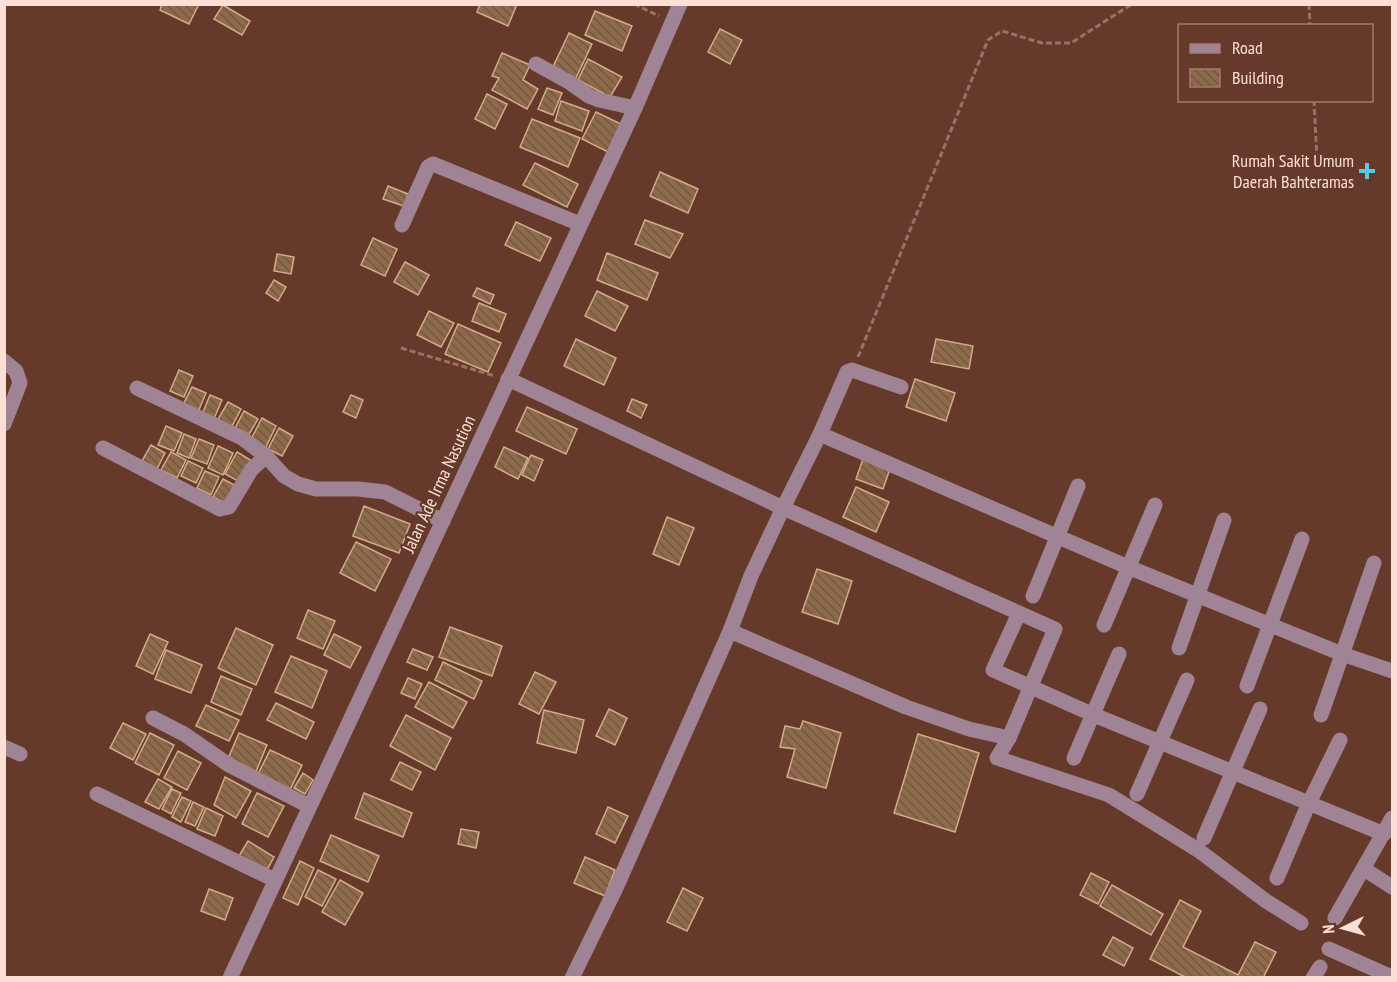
<svg xmlns="http://www.w3.org/2000/svg" width="1397" height="982" font-family="'PT Sans Narrow',sans-serif">
<style>
.building{fill:url(#building-back-hatch);stroke:#d4ab89;stroke-width:1.5}
.lines{fill:none;stroke-linecap:round;stroke-linejoin:round}
.path{stroke:#997265;stroke-width:3;stroke-dasharray:6 3;stroke-linecap:butt}
.minor{stroke:#a18396;stroke-width:15}
.poi-dot{fill:#5cc7e8;stroke:#663a2b;stroke-width:2}
.labels{text-anchor:middle;stroke-width:4.5;stroke-linejoin:round;paint-order:stroke}
.poi-label{font-size:18px;fill:#fce0d6;stroke:#663a2b;text-anchor:end}
.street-label{font-size:18px;fill:#fce0d6;stroke:#663a2b}
</style>
<defs>
<pattern id="building-back-hatch" width="6" height="6" patternUnits="userSpaceOnUse" patternTransform="scale(1.5)"><rect width="6" height="6" fill="#8f6a4a"/><path d="M-1 5l2 2M0 0l6 6M5-1l2 2" fill="none" stroke="#715846"/></pattern>
</defs>
<rect width="100%" height="100%" fill="#663a2b"/>
<g class="building">
<path d="M162 4H199L189 24 160 10Z"/>
<path d="M480 4H517L508 26 477 12Z"/>
<path d="M223 5 250 21 242 35 214 19Z"/>
<path d="M595 11 632 26 622 51 585 35Z"/>
<path d="M720 29 742 40 730 64 708 52Z"/>
<path d="M569 33 592 44 575 80 552 69Z"/>
<path d="M502 53 530 65 523 80 538 89 527 109 492 90 499 78 492 76Z"/>
<path d="M588 59 622 77 610 97 578 80Z"/>
<path d="M547 88 562 93 553 115 538 109Z"/>
<path d="M487 94 507 104 495 129 475 119Z"/>
<path d="M561 101 589 111 582 131 555 121Z"/>
<path d="M596 112 623 125 610 153 582 139Z"/>
<path d="M532 119 580 138 568 167 520 147Z"/>
<path d="M535 163 578 184 567 207 523 185Z"/>
<path d="M660 172 698 189 688 213 650 196Z"/>
<path d="M388 186 408 194 404 206 383 199Z"/>
<path d="M645 220 683 234 670 258 635 244Z"/>
<path d="M516 222 551 238 540 261 505 245Z"/>
<path d="M373 238 397 249 385 276 361 265Z"/>
<path d="M607 253 658 273 647 300 597 280Z"/>
<path d="M277 254 294 257 291 274 274 271Z"/>
<path d="M405 262 429 275 418 295 394 282Z"/>
<path d="M274 280 286 287 278 301 266 293Z"/>
<path d="M477 288 494 295 490 304 473 296Z"/>
<path d="M597 291 628 306 615 331 585 316Z"/>
<path d="M479 303 506 314 499 332 472 321Z"/>
<path d="M429 311 454 323 441 347 417 335Z"/>
<path d="M458 324 501 343 488 372 445 354Z"/>
<path d="M576 339 616 358 604 385 564 366Z"/>
<path d="M936 339 973 346 969 369 931 362Z"/>
<path d="M179 370 193 376 184 397 170 391Z"/>
<path d="M915 379 955 393 946 421 906 407Z"/>
<path d="M192 387 206 393 198 412 183 405Z"/>
<path d="M210 395 222 400 213 421 201 417Z"/>
<path d="M351 395 363 400 356 418 343 412Z"/>
<path d="M632 399 647 405 641 418 627 411Z"/>
<path d="M228 402 241 409 231 428 217 421Z"/>
<path d="M527 407 577 429 566 454 516 431Z"/>
<path d="M244 411 258 419 248 436 235 428Z"/>
<path d="M262 418 276 426 265 449 250 441Z"/>
<path d="M166 426 182 433 174 451 158 445Z"/>
<path d="M279 428 293 436 282 456 268 449Z"/>
<path d="M184 434 196 439 189 458 177 453Z"/>
<path d="M199 439 214 445 207 464 191 458Z"/>
<path d="M151 445 165 453 157 469 142 461Z"/>
<path d="M218 446 233 453 223 475 208 468Z"/>
<path d="M504 447 528 458 518 479 495 467Z"/>
<path d="M171 452 186 460 177 478 161 470Z"/>
<path d="M237 452 252 461 240 482 225 474Z"/>
<path d="M531 455 543 460 534 481 522 475Z"/>
<path d="M864 456 891 466 883 489 856 479Z"/>
<path d="M188 461 203 468 196 483 181 476Z"/>
<path d="M205 471 219 477 211 495 197 488Z"/>
<path d="M223 479 238 487 229 505 213 497Z"/>
<path d="M856 487 889 502 876 532 843 517Z"/>
<path d="M364 506 410 524 399 553 353 536Z"/>
<path d="M667 517 694 528 679 565 653 554Z"/>
<path d="M356 542 391 559 375 591 340 573Z"/>
<path d="M817 569 852 581 838 624 802 612Z"/>
<path d="M308 610 335 621 323 649 297 638Z"/>
<path d="M450 627 502 646 492 676 439 657Z"/>
<path d="M236 628 273 645 256 685 218 668Z"/>
<path d="M150 634 168 642 153 674 136 666Z"/>
<path d="M334 634 361 647 350 668 324 655Z"/>
<path d="M413 649 433 657 427 670 407 662Z"/>
<path d="M166 650 202 665 191 693 155 679Z"/>
<path d="M291 656 327 671 312 708 275 692Z"/>
<path d="M443 662 482 681 474 699 435 680Z"/>
<path d="M535 672 556 682 539 714 519 704Z"/>
<path d="M221 676 252 689 241 715 211 702Z"/>
<path d="M408 678 422 684 415 699 401 693Z"/>
<path d="M429 682 467 702 453 728 415 707Z"/>
<path d="M276 703 314 722 306 739 267 720Z"/>
<path d="M206 705 239 720 229 741 196 726Z"/>
<path d="M609 709 627 718 615 745 596 736Z"/>
<path d="M544 710 584 720 576 753 537 743Z"/>
<path d="M406 715 451 738 435 770 390 746Z"/>
<path d="M803 721 841 733 826 788 787 777 795 749 780 747 785 726 800 729Z"/>
<path d="M123 723 146 734 133 760 110 748Z"/>
<path d="M150 733 174 745 159 775 135 763Z"/>
<path d="M239 733 267 745 255 774 227 761Z"/>
<path d="M918 734 979 753 955 832 894 813Z"/>
<path d="M270 750 302 765 289 792 257 776Z"/>
<path d="M178 751 201 763 187 790 164 778Z"/>
<path d="M400 762 421 772 412 790 391 780Z"/>
<path d="M303 773 313 780 305 794 294 788Z"/>
<path d="M225 777 251 791 236 818 214 805Z"/>
<path d="M158 779 172 787 159 809 145 802Z"/>
<path d="M172 789 181 793 171 814 162 809Z"/>
<path d="M257 793 284 806 268 837 242 824Z"/>
<path d="M364 793 412 813 403 837 355 818Z"/>
<path d="M182 797 191 801 181 822 172 817Z"/>
<path d="M193 802 204 807 195 826 185 822Z"/>
<path d="M608 807 628 816 615 843 596 834Z"/>
<path d="M206 808 223 816 215 836 197 829Z"/>
<path d="M461 829 479 832 476 848 458 844Z"/>
<path d="M331 835 379 856 368 882 320 861Z"/>
<path d="M248 841 274 857 266 872 239 856Z"/>
<path d="M585 857 615 870 605 896 574 883Z"/>
<path d="M300 861 314 868 298 905 283 898Z"/>
<path d="M318 870 336 879 322 906 305 897Z"/>
<path d="M1091 873 1109 882 1098 904 1080 895Z"/>
<path d="M340 880 363 893 345 925 322 912Z"/>
<path d="M1112 885 1163 914 1151 935 1100 906Z"/>
<path d="M683 888 703 898 687 931 667 922Z"/>
<path d="M209 889 233 898 225 920 201 911Z"/>
<path d="M1180 900 1201 911 1183 947 1238 975 1255 942 1276 952 1263 978H1187L1150 959Z"/>
<path d="M1113 937 1133 948 1124 966 1103 955Z"/>
</g>
<g class="lines">
<g class="path">
<path d="M634 4 659 16"/>
<path d="M1309 4 1310 26"/>
<path d="M1314 100 1317 160"/>
<path d="M401 348 495 376"/>
<path d="M858 357 988 40 1002 31 1042 43H1071L1132 4"/>
</g>
<g class="minor">
<path d="M536 64 569 82 589 96 599 100 635 108"/>
<path d="M402 225 428 167 433 164 580 224"/>
<path d="M4 361 16 371 20 383 4 424"/>
<path d="M508 379 783 508 751 576 730 631 616 888 572 978"/>
<path d="M901 387 852 370 847 372 820 434 783 508 1055 629 1009 738"/>
<path d="M137 388 242 438 266 456 284 476 298 484 316 489H358L385 492 443 521"/>
<path d="M820 434 1128 567 1342 654 1392 671"/>
<path d="M103 448 220 509 229 507 251 470 266 456"/>
<path d="M1033 596 1078 486"/>
<path d="M1019 613 993 670 1094 715 1384 834"/>
<path d="M1104 625 1155 505"/>
<path d="M730 631 906 707 969 729 1009 738 997 758 1109 795 1198 850 1266 901 1301 923"/>
<path d="M1179 648 1224 520"/>
<path d="M1247 686 1302 539"/>
<path d="M1321 715 1374 563"/>
<path d="M153 718 184 734 229 765 309 806"/>
<path d="M4 747 20 754"/>
<path d="M1074 758 1119 654"/>
<path d="M97 794 275 880"/>
<path d="M1137 794 1187 680"/>
<path d="M1204 838 1260 709"/>
<path d="M1364 869 1392 887"/>
<path d="M1277 878 1309 803 1340 740"/>
<path d="M1335 918 1392 818"/>
<path d="M1329 949 1392 977"/>
<path d="M230 978 635 108 680 4"/>
<path d="M1313 978 1320 967"/>
</g>
</g>
<path class="poi-dot" d="M1364 162h6v6h6v6h-6v6h-6v-6h-6v-6h6z"/>
<g class="labels">
<g class="poi-label">
<text x="1354" y="167">Rumah Sakit Umum<tspan x="1354" dy="21">Daerah Bahteramas</tspan></text>
</g>
<g class="street-label">
<text transform="translate(439 484) rotate(-65)" y="6">Jalan Ade Irma Nasution</text>
</g>
</g>
<rect width="1397" height="982" fill="none" stroke="#fce0d6" stroke-width="12"/>
<rect x="1178" y="24" width="195" height="78" fill="#663a2b" stroke="#a27c6f" stroke-width="1.5"/>
<rect x="1190" y="44" width="30" height="9" fill="#a18396" stroke="#a27c6f" stroke-width="1.5"/>
<text x="1232" y="54" font-size="18" fill="#fce0d6">Road</text>
<rect x="1190" y="69" width="30" height="18" fill="url(#building-back-hatch)" stroke="#a27c6f" stroke-width="1.5"/>
<text x="1232" y="84" font-size="18" fill="#fce0d6">Building</text>
<g transform="translate(1343 928) rotate(265)" stroke="#663a2b" stroke-width="4.5" paint-order="stroke">
<path d="M0-4.5L10 22L0 15L-10 22Z" fill="#fce0d6"/>
<text y="-9" font-size="16" font-weight="bold" text-anchor="middle" fill="#fce0d6">N</text>
</g>
</svg>
